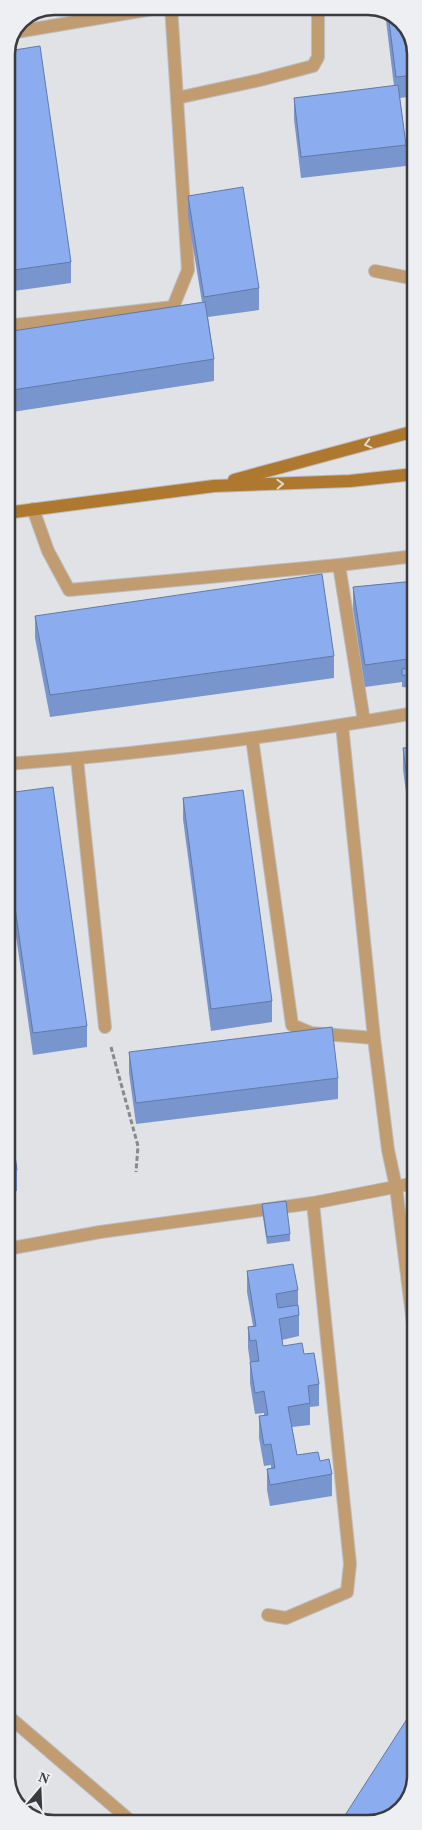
<svg xmlns="http://www.w3.org/2000/svg" width="422" height="1830" font-family="Georgia,serif">
<style>
.lines{fill:none;stroke-linecap:round;stroke-linejoin:round}
.service-casing{stroke:#bcbdc0;stroke-width:14}
.minor-casing{stroke:#bcbdc0;stroke-width:14}
.secondary-casing{stroke:#bcbdc0;stroke-width:14}
.path{stroke:#89898b;stroke-width:3;stroke-dasharray:5 2.5;stroke-linecap:butt}
.service{stroke:#c19c70;stroke-width:12}
.minor{stroke:#c19c70;stroke-width:12}
.secondary{stroke:#ae792f;stroke-width:12}
.wall{fill:#7895ce}
.building{fill:#8badef;stroke:#6179a7}
.oneway{stroke:#e1d7cb}
.rim{fill:none;stroke:#3b3b3c;stroke-width:2.5}
</style>
<rect width="100%" height="100%" fill="#e1e2e5"/>
<g class="lines">
<g class="service-casing">
<g id="service">
<path d="M16 32 170 6"/>
<path d="M177 98 260 80 313 66 318 57V12L316 7"/>
<path d="M375 271 415 279"/>
<path d="M6 326 173 307 188 270 171 6"/>
<path d="M33 509 48 551 69 590 339 565 415 556"/>
<path d="M339 565 364 721"/>
<path d="M342 725 374 1038 388 1150 396 1187"/>
<path d="M252 738 292 1025 311 1033 374 1038"/>
<path d="M77 759 105 1027"/>
<path d="M7 764C144 754 280 736 415 713"/>
<path d="M268 1615 286 1618 347 1592 350 1564 313 1203"/>
</g>
</g>
<g class="minor-casing">
<g id="minor">
<path d="M396 1187 416 1348"/>
<path d="M7 1249 100 1232 313 1203 415 1183"/>
<path d="M7 1715 133 1823"/>
</g>
</g>
<g class="secondary-casing">
<g id="secondary">
<path d="M234 480 415 431"/>
<path d="M6 513 214 486 350 481 415 474"/>
</g>
</g>
<path class="path" d="M111 1047 138 1146 136 1172"/>
<use href="#service" class="service"/>
<use href="#minor" class="minor"/>
<use href="#secondary" class="secondary"/>
</g>
<g class="wall">
<path d="M54 6H73L45 10Z"/>
<path d="M385 12 402 20 415 45V96L400 98 406 145V166L301 178 294 119V98L394 86Z"/>
<path d="M6 54 71 262V283L14 291 6 238Z"/>
<path d="M188 196 259 288V310L208 317 214 359V381L6 413V332L202 302 188 217Z"/>
<path d="M415 581V688L402 687V682L365 687 353 609V587Z"/>
<path d="M35 616 334 656V678L50 717 35 638Z"/>
<path d="M415 747V858L403 770V748Z"/>
<path d="M7 793 87 1026V1047L33 1055 7 873Z"/>
<path d="M183 798 272 1001V1022L211 1031 183 819Z"/>
<path d="M129 1052 338 1078V1099L136 1124 129 1073Z"/>
<path d="M7 1112 17 1170V1191L7 1193Z"/>
<path d="M262 1204 290 1234V1241L267 1244 262 1211Z"/>
<path d="M247 1271 298 1290V1305L299 1315V1336L282 1340 283 1346 304 1354 319 1384V1406L310 1407V1425L292 1427 297 1455 320 1461 332 1474V1496L270 1506 267 1490V1469L271 1468V1465L264 1466 259 1438V1416H264V1413L255 1414 250 1383V1362L248 1348V1327L253 1326 247 1292Z"/>
</g>
<g class="building">
<path d="M388 13 402 20 415 45V75L396 77Z"/>
<path d="M40 46 71 262 14 270 6 216V54L8 51Z"/>
<path d="M398 85 406 145 301 157 294 98Z"/>
<path d="M243 187 259 288 204 297 188 196Z"/>
<path d="M205 302 214 359 6 391V332Z"/>
<path d="M322 574 334 656 50 695 35 616Z"/>
<path d="M415 581V658L365 665 353 587Z"/>
<path d="M415 668V676L402 675V669Z"/>
<path d="M415 747V837L403 748Z"/>
<path d="M53 787 87 1026 33 1033 7 852V793Z"/>
<path d="M243 790 272 1001 211 1009 183 798Z"/>
<path d="M332 1027 338 1078 136 1103 129 1052Z"/>
<path d="M7 1112H9L17 1170 7 1172Z"/>
<path d="M286 1201 290 1234 267 1237 262 1204Z"/>
<path d="M293 1264 298 1290 276 1294 278 1308 298 1305 299 1315 279 1319 283 1346 302 1343 304 1354 314 1353 319 1384 308 1386 310 1403 288 1407 297 1455 318 1452 320 1461 329 1459 332 1474 270 1485 267 1469 275 1468 271 1444 264 1445 259 1416 268 1415 264 1391 255 1393 250 1362 259 1361 256 1340 250 1341 248 1327 256 1326 247 1271Z"/>
<path d="M416 1705V1776L404 1807 377 1823H340Z"/>
</g>
<defs><path id="oneway-chevron" d="M-2-3.5L2.5 0L-2 3.5" fill="none" stroke-width="1.6" stroke-linecap="round" stroke-linejoin="round" transform="scale(1.25)"/></defs>
<g class="oneway">
<use href="#oneway-chevron" transform="translate(368 444) rotate(165)"/>
<use href="#oneway-chevron" transform="translate(280 484) rotate(-2)"/>
</g>
<path d="M0 0H422V1830H0ZM54 15H368A39 39 0 0 1 407 54V1776A39 39 0 0 1 368 1815H54A39 39 0 0 1 15 1776V54A39 39 0 0 1 54 15Z" fill="#eeeff2" fill-rule="evenodd"/>
<path class="rim" d="M54 15H368A39 39 0 0 1 407 54V1776A39 39 0 0 1 368 1815H54A39 39 0 0 1 15 1776V54A39 39 0 0 1 54 15Z"/>
<g transform="translate(40 1790) rotate(19)" stroke="#eeeff2" stroke-width="4" paint-order="stroke">
<path d="M0-4L9 19L0 12L-9 19Z" fill="#3b3b3c"/>
<text y="-8" font-size="14" font-weight="bold" text-anchor="middle" fill="#3b3b3c">N</text>
</g>
</svg>
